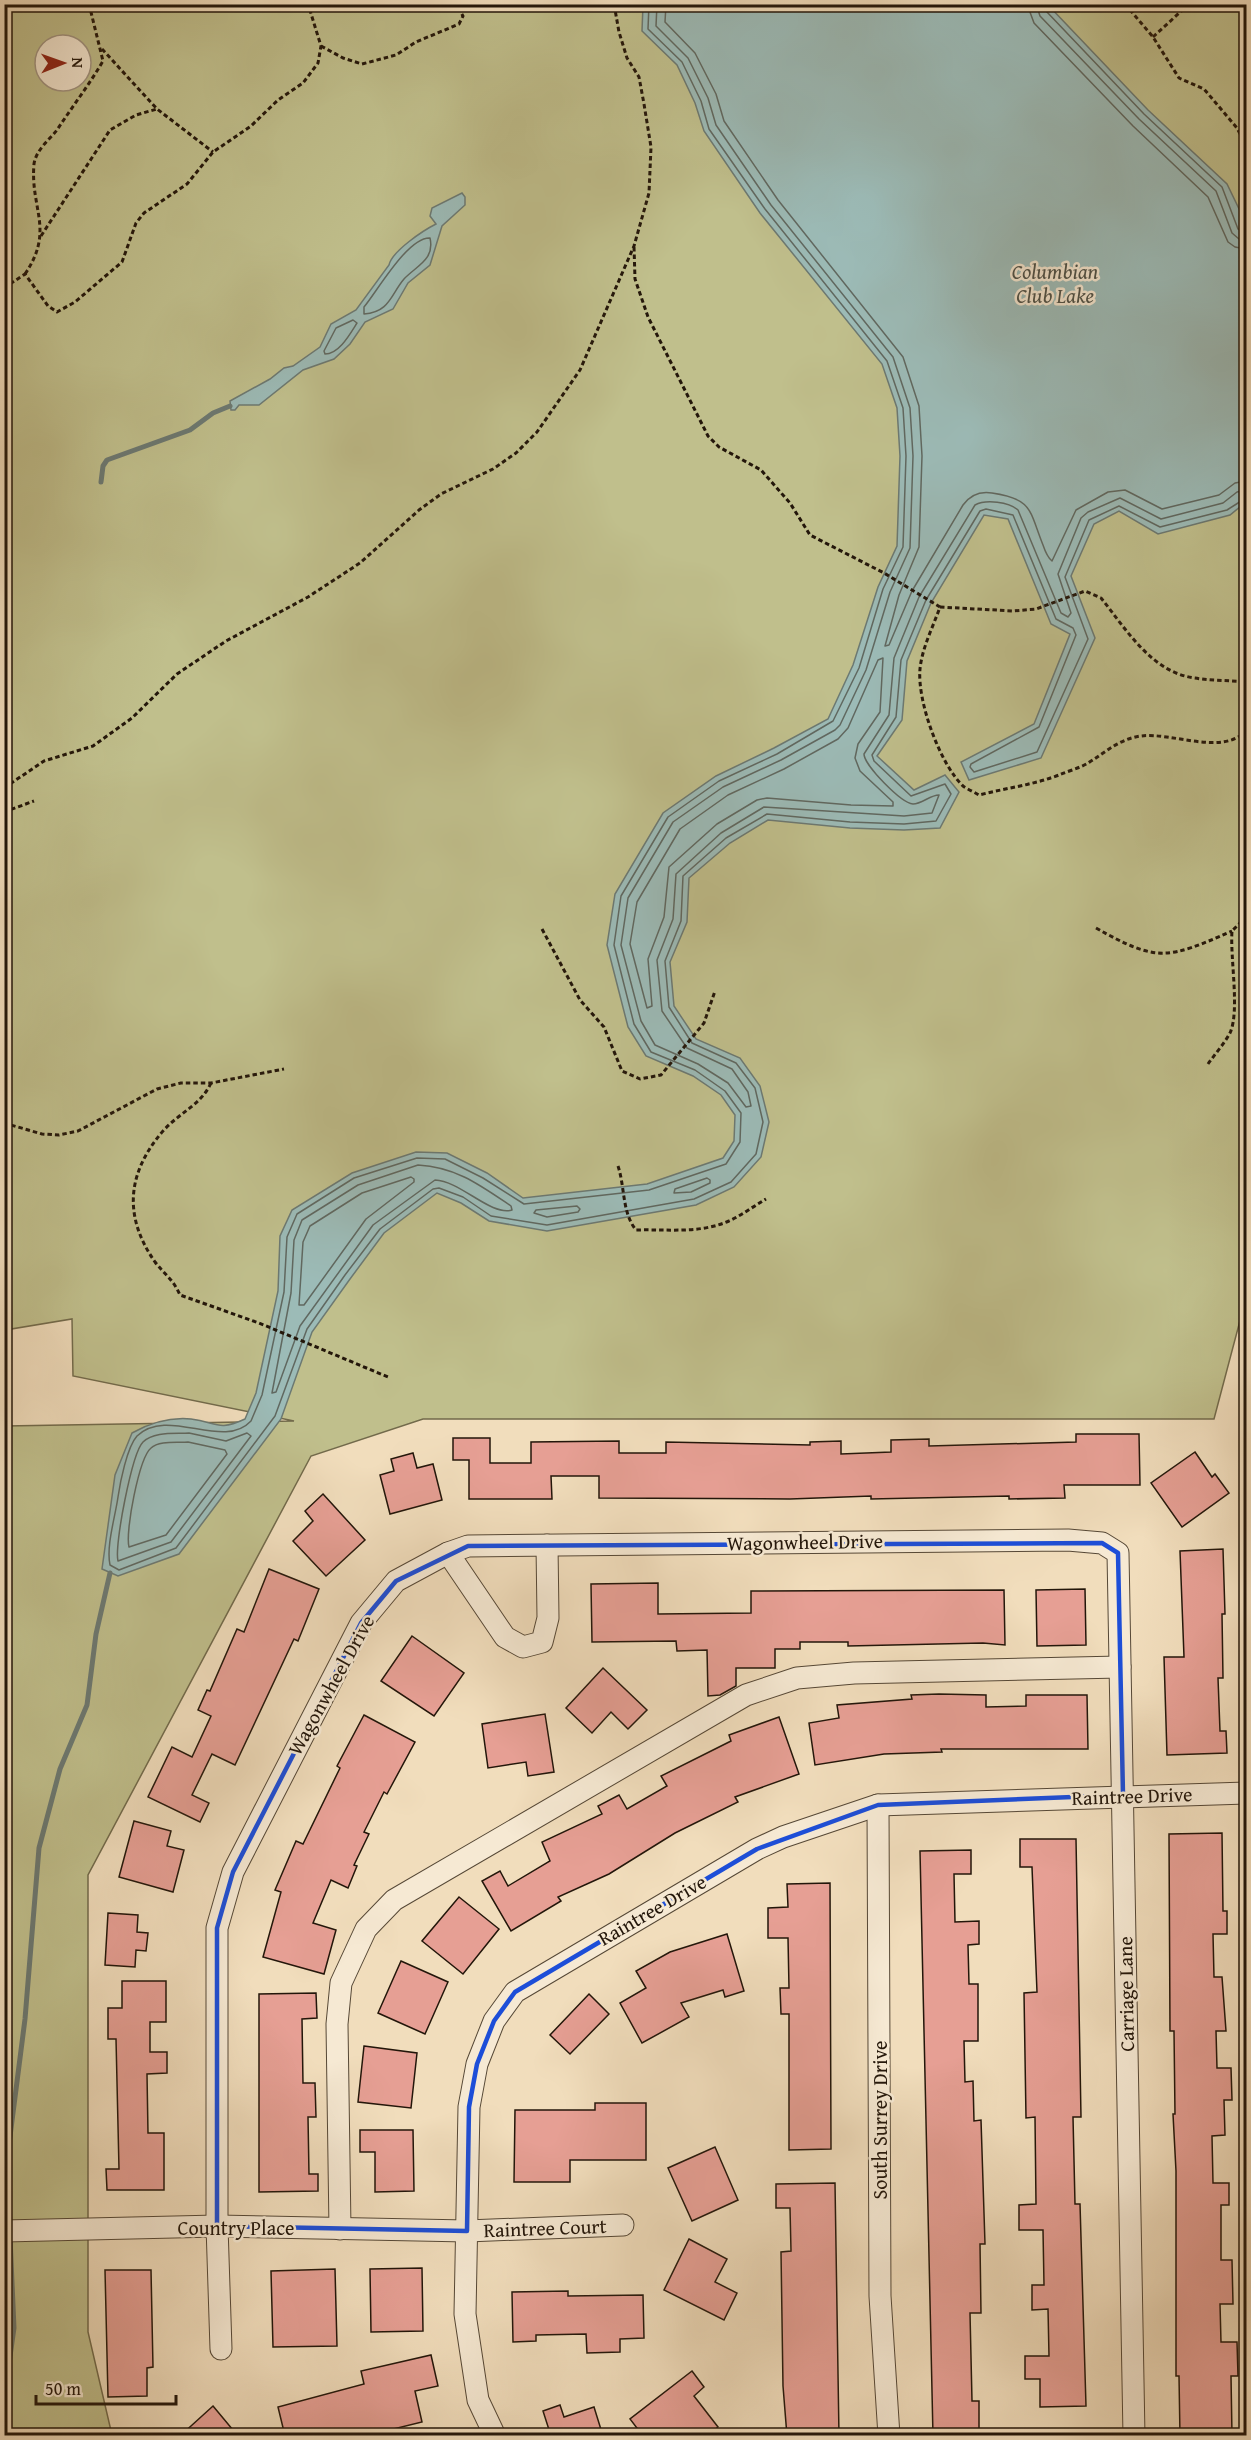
<svg xmlns="http://www.w3.org/2000/svg" width="1251" height="2440" font-family="'Gentium Book Plus',serif">
<style>
.green{fill:#c0bf8c;stroke:#726a4b;stroke-width:1.5;fill-rule:evenodd}
.water{fill:#9cbbb7;stroke:#6c7972;stroke-width:1.5}
.lines{fill:none;stroke-linecap:round;stroke-linejoin:round}
.shore{stroke:#606860;stroke-width:1.5}
.stream{stroke:#6c7972;stroke-width:5}
.building{fill:#e69f94;stroke:#23160a;stroke-width:1.5}
.minor-casing{stroke:#564836;stroke-width:23}
.path{stroke:#23160a;stroke-width:3;stroke-dasharray:4.5 3;stroke-linecap:butt}
.minor{stroke:#f6e9d3;stroke-width:21}
.marked{fill:none;stroke:#1d4ed8;stroke-width:4.5;stroke-linejoin:round}
.labels{text-anchor:middle;stroke-width:5;stroke-linejoin:round;paint-order:stroke}
.street-label{font-size:20px;fill:#23160a;stroke:#f6e9d3}
.water-label{font-size:21px;font-style:italic;fill:#4d5047;stroke:#f6e9d3}
</style>
<rect width="100%" height="100%" fill="#f1ddbc"/>
<filter id="stains"><feTurbulence type="fractalNoise" baseFrequency=".00333" numOctaves="4"/><feColorMatrix values="0 0 0 0 .2 0 0 0 0 .09 0 0 0 0 .02 0 0 0 .5 -.17"/></filter>
<radialGradient id="worn" r=".72"><stop offset=".6" stop-color="#630" stop-opacity="0"/><stop offset="1" stop-color="#630" stop-opacity=".3"/></radialGradient>
<path class="green" d="M5 5H1246V1298L1214 1419H423L311 1456 88 1875V2332L112 2435H5V1426L294 1421 73 1376 72 1319 5 1330ZM45 45H81V81H45Z"/>
<g class="water">
<path d="M643 5H1048L1148 110 1227 184 1241 213 1246 239V502L1230 515 1158 534 1119 511 1094 524 1071 576 1095 638 1041 758 969 780 961 762 1034 724 1070 634 1051 624 1008 519 984 515 931 603 907 661 902 720 877 756 914 790 945 775 959 792 940 828 904 830 850 828 768 820 730 843 689 878 687 922 670 962 674 1006 696 1039 740 1058 760 1086 769 1122 761 1157 734 1187 696 1205 547 1231 489 1221 461 1203 437 1193 384 1233 350 1279 312 1332 281 1419 179 1554 118 1576 102 1569 115 1475 132 1433C150 1423 170 1417 191 1419 217 1422 217 1432 245 1419L256 1393 278 1291 280 1236 292 1210 352 1173 416 1152 447 1153 487 1173 523 1198 647 1184 723 1158 734 1141 735 1115 721 1095 693 1076 646 1056 628 1027 607 945 615 894 663 813 716 776 774 748 828 719 853 665 878 587 897 546 900 456 897 408 882 364 760 213 704 131 695 103 677 65 642 31Z"/>
<path d="M462 193 465 197V205L442 226 430 265 408 283 393 309 365 322 350 344 334 359 303 370 259 405H239L235 410H231L230 401 270 379 284 368 293 366 320 347 331 324 356 310 389 265C392 251 424 230 436 224L430 216 432 208Z"/>
</g>
<g class="lines">
<g class="shore">
<path d="M649 4 648 29 682 62 701 101 709 129 765 209 887 361 903 408 906 456 903 547 883 589 859 668 833 721 777 754 719 781 668 817 621 896 614 945 634 1024 651 1052 695 1070 725 1091 741 1113 740 1142 726 1164 649 1190 524 1204 483 1178 445 1159 417 1158 354 1178 297 1214 287 1237 284 1292 262 1395 251 1421C223 1451 168 1406 137 1436 127 1447 120 1483 118 1497 115 1518 106 1546 110 1565L119 1570 176 1548 275 1416 307 1329 345 1275 380 1229 433 1189 439 1188 463 1197 491 1216 547 1225 694 1199 731 1182 756 1154 763 1122 755 1088 736 1063 692 1043 669 1007 665 961 681 921 683 876 726 838 767 814 850 822 904 824 936 821 951 794 945 784 911 796 874 761 872 755 896 717 901 660 926 600 980 511 986 509 1013 515 1056 619 1073 628 1076 635 1039 727 971 764 970 767 974 772 1037 752 1088 639 1065 577 1089 520 1119 506 1160 527 1227 510 1246 498"/>
<path d="M657 4 656 26 688 58 708 98 716 125 771 205 893 357 910 408 913 456 910 548 890 592 866 670 840 725 835 730 781 760 723 787 673 822 628 898 621 945 641 1021 655 1045 698 1064 728 1083 746 1107 751 1106 748 1092 732 1069 687 1048 662 1011 657 960 673 919 676 874 721 833 764 807 904 816 932 813 939 795C930 795 922 804 913 804 901 803 864 765 864 754L889 715 894 658 919 597 975 505C986 499 1009 502 1018 510L1061 613 1068 617 1071 613 1058 574 1081 518 1088 512 1120 498 1161 519 1223 503 1237 492 1246 490"/>
<path d="M666 4 665 22 695 53 716 94 724 121 778 200 903 357 919 406 922 456 919 547 899 595 885 646 889 645 912 591 963 505C971 494 980 491 992 493 1033 499 1029 510 1043 545 1045 551 1047 557 1052 561L1076 510 1108 492 1125 490 1162 509 1219 495 1235 483 1246 481"/>
<path d="M1027 4 1034 23 1133 126 1208 197 1228 242 1235 247 1246 249"/>
<path d="M1036 4 1040 16 1139 119 1216 191 1232 233 1239 239 1246 240"/>
<path d="M1044 4 1046 11 1144 114 1222 187 1238 229 1246 233"/>
<path d="M430 238C435 260 416 266 404 279 391 294 390 312 364 314V307C378 290 408 237 430 238Z"/>
<path d="M353 320 357 323C350 334 339 354 325 354L324 351 336 328Z"/>
<path d="M883 658 880 712 858 744 855 758 860 771 893 802V806L851 805 767 798 757 800 717 824 669 867 664 917 648 959 652 1006 647 1008 630 944 637 902 680 829 728 795 784 769 838 739 848 728 878 660Z"/>
<path d="M418 1165C456 1167 480 1185 511 1206L512 1210C490 1216 461 1181 435 1180L373 1225 300 1326 276 1392 272 1393 291 1293 294 1240 302 1220 358 1185Z"/>
<path d="M411 1177 414 1179V1182L366 1219 304 1305H299L303 1242 310 1226 362 1193Z"/>
<path d="M707 1178 710 1180V1183L691 1192 674 1193 675 1189Z"/>
<path d="M577 1206 580 1209 578 1212 547 1217 534 1213 536 1210Z"/>
<path d="M189 1433 226 1441 247 1433 251 1436 171 1542 118 1561C114 1546 132 1453 143 1442 154 1431 176 1434 189 1433Z"/>
<path d="M188 1442 225 1450 227 1454 166 1535 129 1547C125 1532 139 1458 151 1448 159 1440 178 1443 188 1442Z"/>
</g>
<g class="stream">
<path d="M101 482 103 466 107 460 190 430 213 413 230 406"/>
<path d="M10 2227 7 2160 25 2019 39 1848 60 1769 87 1705 96 1634 110 1573"/>
<path d="M4 2399 14 2328 10 2237"/>
</g>
</g>
<g class="building">
<path d="M1076 1434H1139L1140 1485H1064L1065 1498 1009 1499V1496L871 1499V1496L790 1499 599 1498V1476H551L552 1499H469V1460H453V1438H490V1463H531V1442L619 1441V1453H666V1442L810 1445V1442L841 1441V1454L891 1452V1440L929 1439V1446L1076 1442Z"/>
<path d="M1195 1452 1212 1477 1215 1474 1229 1493 1182 1527 1151 1483Z"/>
<path d="M413 1453 417 1468 433 1464 442 1500 390 1514 380 1475 394 1471 391 1459Z"/>
<path d="M323 1494 365 1540 326 1576 293 1541 313 1521 305 1511Z"/>
<path d="M1223 1549 1225 1614H1222L1223 1678H1218L1220 1731H1226L1227 1753 1167 1755 1164 1657H1184L1180 1551Z"/>
<path d="M269 1569 319 1589 298 1641 294 1639 235 1765 212 1754 192 1795 209 1803 200 1822 148 1797 172 1747 192 1757 211 1716 198 1710 207 1690 210 1691 237 1629 244 1632Z"/>
<path d="M658 1583V1614L751 1613V1591L1004 1590 1005 1645 983 1643 848 1646V1642H800V1649H775V1668H736V1686L720 1695 708 1696 707 1650 677 1651 676 1641 592 1642 591 1584Z"/>
<path d="M1085 1589 1086 1645 1037 1646 1036 1590Z"/>
<path d="M412 1636 464 1673 434 1716 381 1681Z"/>
<path d="M603 1668 647 1710 628 1729 611 1712 592 1733 566 1708Z"/>
<path d="M939 1694 986 1695V1707L1026 1706V1695H1087L1088 1749H941L942 1752 884 1754 815 1765 809 1723 839 1718 837 1705 912 1699 911 1695Z"/>
<path d="M545 1714 554 1772 528 1776 526 1762 488 1768 482 1724Z"/>
<path d="M364 1715 415 1742 387 1794 384 1792 364 1832 369 1834 354 1865 357 1866 348 1888 331 1880 313 1923 336 1930 324 1974 263 1957 281 1892 275 1890 296 1841 303 1844 340 1768 337 1766Z"/>
<path d="M779 1717 799 1774 735 1797 738 1802 675 1833 609 1874 558 1897 561 1901 511 1931 482 1881 500 1871 508 1886 550 1861 542 1842 602 1814 598 1806 619 1795 627 1809 667 1786 661 1776 731 1741 729 1735Z"/>
<path d="M134 1821 171 1831 167 1846 184 1850 173 1892 119 1877Z"/>
<path d="M1222 1833 1223 1911H1227V1934H1213L1214 1977H1222L1226 2031H1216L1217 2068H1231L1232 2100H1224L1225 2135 1212 2136 1213 2183H1229V2205H1221V2260H1232L1233 2304H1220L1221 2342H1237L1238 2376H1231L1232 2436H1180L1179 2376H1176V2171L1173 2114H1175L1174 2031H1170L1169 1834Z"/>
<path d="M1020 1839H1076L1081 2117H1073L1075 2204H1080L1086 2406 1040 2407V2379H1025V2356H1049L1048 2309 1032 2310V2285H1044L1043 2230H1019V2205L1036 2204 1035 2117 1026 2118 1024 1993 1037 1992 1032 1867H1020Z"/>
<path d="M971 1850V1874H954L955 1922 979 1921V1944L968 1945 969 1984H978V2041H964L965 2082 973 2081 974 2121 981 2120 985 2244H980L981 2313H970L972 2401H979V2436H933L920 1851Z"/>
<path d="M830 1883 831 2149 789 2150V2014H781L780 1988H789L788 1938H768V1908L788 1907 787 1884Z"/>
<path d="M459 1897 499 1929 463 1974 422 1941Z"/>
<path d="M108 1913 138 1915 137 1932 148 1933 146 1951 136 1950 135 1967 105 1965Z"/>
<path d="M727 1934 744 1991 725 1997 723 1990 681 2003 689 2017 642 2043 620 2003 646 1988 636 1971 670 1952Z"/>
<path d="M401 1961 448 1982 425 2034 378 2013Z"/>
<path d="M122 1981H166V2022H150V2052H167V2073L147 2074 148 2133H164V2190H107L106 2169H119L116 2039H108V2008H122Z"/>
<path d="M316 1993 317 2018 302 2019 303 2083H315L316 2117H308L309 2174H318V2191L259 2192V1994Z"/>
<path d="M589 1994 609 2014 570 2054 550 2035Z"/>
<path d="M364 2046 417 2053 411 2108 358 2102Z"/>
<path d="M595 2103H646V2160H570V2182H514L515 2110H595Z"/>
<path d="M360 2130H413L414 2191 375 2192V2152H360Z"/>
<path d="M715 2147 738 2200 692 2221 668 2168Z"/>
<path d="M835 2183 839 2436H787L783 2386 781 2252 791 2251 790 2208H776V2184Z"/>
<path d="M689 2239 727 2259 715 2282 737 2293 724 2320 664 2290Z"/>
<path d="M422 2268 423 2331 371 2332 370 2269Z"/>
<path d="M335 2269 337 2346 273 2347 271 2271Z"/>
<path d="M105 2270H151L153 2367 147 2368V2396L108 2397Z"/>
<path d="M568 2291V2296L643 2295 644 2338 620 2339V2352L587 2353 586 2334 536 2335V2341L513 2342 512 2292Z"/>
<path d="M431 2355 438 2386 415 2391 422 2422 365 2436H285L278 2407 364 2384 361 2371Z"/>
<path d="M692 2371 704 2387 694 2396 718 2427 707 2436H643L630 2419Z"/>
<path d="M560 2405 564 2417 594 2407 603 2436H551L543 2411Z"/>
<path d="M213 2406 238 2436H180Z"/>
</g>
<g class="lines">
<g class="minor-casing">
<g id="minor">
<path d="M448 1553 505 1637 523 1647 542 1642 548 1618 547 1545"/>
<path d="M878 1805 880 2296 889 2436"/>
<path d="M340 2229 337 2024 341 1983 366 1929 394 1900 746 1695 797 1678 854 1673 1120 1667"/>
<path d="M4 2231 217 2226 467 2231 623 2225"/>
<path d="M221 2349 217 2226V1928L233 1872 361 1623 396 1581 448 1553 468 1546 1068 1540 1102 1543 1118 1553 1134 2436"/>
<path d="M495 2436 478 2400 465 2314 469 2107 477 2064 494 2021 515 1992 757 1849 783 1837 878 1805 1246 1793"/>
</g>
</g>
<g class="path">
<path d="M1125 4 1153 37 1179 78 1204 89 1237 128 1246 145"/>
<path d="M1153 37 1189 4"/>
<path d="M321 46 343 58 362 64 396 55 416 42 459 24 463 16 456 4"/>
<path d="M102 49 157 109 213 152"/>
<path d="M41 236 110 130 136 115 157 109"/>
<path d="M634 247 635 279 648 317 708 436 719 447 761 470 790 503 810 535 884 573 940 607C933 627 922 648 920 669 917 701 940 764 963 786 967 789 974 792 979 795 1006 788 1033 785 1059 775 1068 771 1080 768 1088 763 1106 752 1119 739 1141 736 1172 732 1222 756 1246 731"/>
<path d="M25 274C55 230 30 209 34 164 36 150 49 140 57 130 72 107 89 85 103 61L89 4"/>
<path d="M4 288 25 274 48 306 57 312 75 302 122 262 136 223 144 213 187 184 213 152 251 126 278 100 303 83 318 63 321 46 308 4"/>
<path d="M940 607 1013 611 1036 609 1085 591 1101 598C1126 629 1152 673 1195 678 1212 681 1229 680 1246 682"/>
<path d="M4 788 44 761 93 746 132 718 177 674 226 641 308 597 360 563 419 510 441 494 493 469 516 453 537 432 580 370 634 246 649 193 651 147 644 104 639 77 627 58 619 32 614 4"/>
<path d="M4 812 34 801"/>
<path d="M1096 928C1158 963 1168 959 1232 931"/>
<path d="M542 929 580 1000 604 1027 622 1071 640 1079 661 1075 704 1023 715 991"/>
<path d="M1208 1064C1215 1054 1224 1044 1230 1033 1240 1011 1230 959 1232 931L1246 917"/>
<path d="M211 1083C201 1105 180 1112 163 1131 127 1173 123 1216 155 1262 165 1275 173 1279 180 1295L259 1323 388 1377"/>
<path d="M4 1123 42 1134 59 1135 78 1131 157 1089 181 1083H211L284 1069"/>
<path d="M618 1166C625 1187 622 1213 636 1230 668 1229 699 1234 729 1221 742 1215 754 1206 766 1199"/>
</g>
<use href="#minor" class="minor"/>
</g>
<path class="marked" d="M1102 1543 1118 1553 1123 1795 878 1805 757 1849 515 1992 494 2021 477 2064 469 2107 467 2231 217 2226V1928L233 1872 361 1623 396 1581 468 1546Z"/>
<g class="labels">
<g class="street-label">
<text transform="translate(805 1542) rotate(-1)" y="7">Wagonwheel Drive</text>
<text transform="translate(331 1685) rotate(-61)" y="7">Wagonwheel Drive</text>
<text transform="translate(1132 1796) rotate(-2)" y="7">Raintree Drive</text>
<text transform="translate(652 1910) rotate(-30)" y="7">Raintree Drive</text>
<text transform="translate(1126 1994) rotate(-91)" y="7">Carriage Lane</text>
<text transform="translate(880 2120) rotate(-90)" y="7">South Surrey Drive</text>
<text x="236" y="2235">Country Place</text>
<text transform="translate(545 2228) rotate(-2)" y="7">Raintree Court</text>
</g>
<g class="water-label">
<text x="1055" y="279">Columbian<tspan x="1055" dy="24">Club Lake</tspan></text>
</g>
</g>
<rect width="1251" height="2440" fill="none" stroke="#f1ddbc" stroke-width="24"/>
<rect x="6" y="6" width="1239" height="2428" fill="none" stroke="#23160a" stroke-width="3"/>
<rect x="12" y="12" width="1227" height="2416" fill="none" stroke="#23160a" stroke-width="1.5"/>
<g transform="translate(63 63) rotate(89)"><circle r="28" fill="#f6e9d3" stroke="#a29583" stroke-width="1.5"/>
<path d="M0-4.5L10 22L0 15L-10 22Z" fill="#8f2418"/>
<text y="-9" font-size="16" font-weight="bold" text-anchor="middle" fill="#23160a">N</text>
</g>
<path d="M36 2395v9h140v-9" fill="none" stroke="#23160a" stroke-width="3"/>
<text x="45" y="2395" font-size="18" fill="#23160a" stroke="#f6e9d3" stroke-width="4.5" paint-order="stroke">50 m</text>
<rect width="100%" height="100%" filter="url(#stains)"/>
<rect width="100%" height="100%" fill="url(#worn)"/>
</svg>
